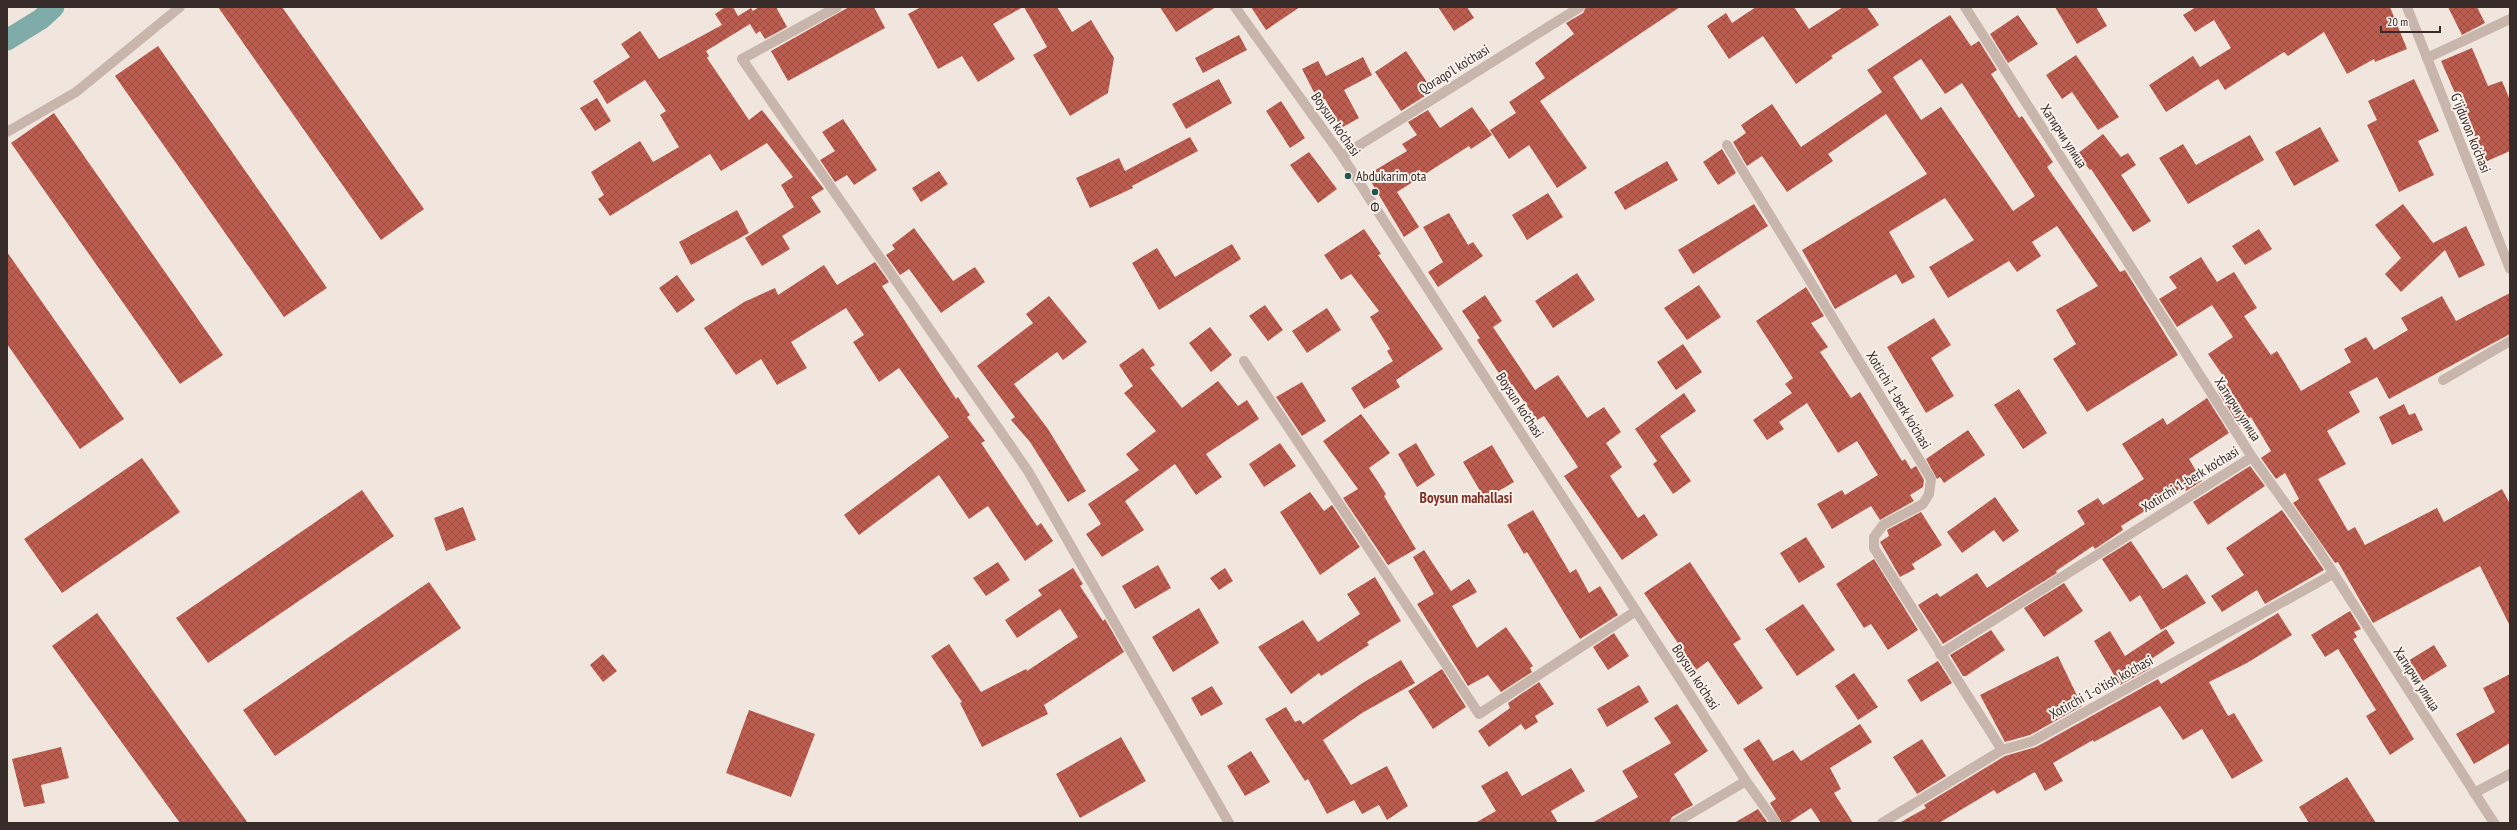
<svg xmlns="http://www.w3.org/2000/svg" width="2517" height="830" font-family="'PT Sans Narrow',sans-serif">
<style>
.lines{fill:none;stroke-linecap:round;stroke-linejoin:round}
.canal{stroke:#7faca8;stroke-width:21}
.building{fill:url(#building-cross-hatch);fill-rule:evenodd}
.minor{stroke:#c8b5ab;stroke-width:10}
.tertiary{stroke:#c8b5ab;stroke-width:10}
.poi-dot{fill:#225552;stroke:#f9f1eb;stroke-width:1.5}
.labels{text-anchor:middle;stroke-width:4;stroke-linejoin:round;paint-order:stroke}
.street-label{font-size:14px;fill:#372c2a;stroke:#f9f1eb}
.poi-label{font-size:14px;fill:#372c2a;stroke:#f9f1eb;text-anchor:start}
.neighbourhood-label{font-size:15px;font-weight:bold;fill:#803329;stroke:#f9f1eb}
</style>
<defs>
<pattern id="building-cross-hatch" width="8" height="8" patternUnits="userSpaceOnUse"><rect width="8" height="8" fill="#bd5d50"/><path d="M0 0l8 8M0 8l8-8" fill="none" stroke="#9a4d43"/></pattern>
</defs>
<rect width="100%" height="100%" fill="#f1e6de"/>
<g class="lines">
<path class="canal" d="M7 40 41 19 54 7"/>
</g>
<g class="building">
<path d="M218 7H282L424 209 381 240Z"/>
<path d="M725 7H733L738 16 751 8 753 11 759 7H776L787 27 765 39 760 31 756 34 750 24 706 51 709 56 707 58 749 120 762 110 824 189 811 197 821 212 782 236 790 249 762 266 745 238 794 207 781 185 793 177 767 143 721 171 710 154 610 216 598 199 604 195 591 172 640 141 653 162 679 147 660 115 666 111 645 80 607 104 593 81 630 57 621 44 640 31 659 59 722 25 715 14Z"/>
<path d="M849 7H874L885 28 788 81 771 51Z"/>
<path d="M921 7H1023L993 24 1015 59 978 82 962 56 938 69 908 14Z"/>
<path d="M1024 7H1057L1072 32 1091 20 1114 58 1108 93 1070 116 1033 55 1047 47Z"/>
<path d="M1160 7H1216L1176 32Z"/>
<path d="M1251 7H1300L1266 30Z"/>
<path d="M1438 7H1467L1474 18 1454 31Z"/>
<path d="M1586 7H1680L1540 101 1587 168 1557 188 1529 145 1509 159 1490 130 1516 113 1509 102 1545 78 1535 63 1574 34 1566 23 1583 13Z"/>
<path d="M1756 7H1794L1809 29 1843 7H1867L1879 25 1831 56 1833 58 1796 84 1763 36 1729 59 1707 26 1726 13 1732 23Z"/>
<path d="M2055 7H2096L2107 26 2077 44Z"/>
<path d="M2196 7H2390L2407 49 2375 62 2374 59 2347 74 2324 32 2288 56 2284 52 2225 90 2218 79 2166 112 2149 85 2193 56 2200 67 2231 48 2214 20 2195 32 2183 15Z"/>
<path d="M2448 7H2477L2485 23 2462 35Z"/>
<path d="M1950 15 1971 46 1979 41 1997 70 1991 74 2019 118 2022 116 2053 162 2047 167 2120 272 2125 270 2178 355 2087 412 2053 359 2076 344 2056 310 2098 286 2057 226 2032 242 2041 256 2017 272 2009 261 1948 298 1929 267 1974 240 1945 198 1889 232 1915 277 1902 284 1896 274 1835 309 1802 250 1927 174 1886 114 1828 154 1833 161 1787 192 1762 156 1747 166 1733 142 1746 133 1741 125 1772 104 1801 147 1882 92 1867 70ZM1921 59 1945 94 1962 83 2035 196 2013 211 1941 107 1921 120 1893 77Z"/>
<path d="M2018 15 2038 44 2008 63 1990 34Z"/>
<path d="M1239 35 1247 50 1203 73 1195 58Z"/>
<path d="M158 46 327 288 284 317 115 76Z"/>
<path d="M2472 48 2488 86 2502 81 2510 100V151L2485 162 2457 93H2455L2441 61Z"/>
<path d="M1406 51 1433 91 1401 111 1375 72Z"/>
<path d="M2076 55 2119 117 2098 130 2072 92 2062 99 2046 75Z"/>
<path d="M1363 57 1372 75 1344 90 1359 118 1341 128 1325 99 1319 102 1302 69 1318 61 1326 76Z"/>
<path d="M1219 79 1232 103 1186 129 1172 104Z"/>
<path d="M2414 79 2439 131 2418 141 2434 175 2399 192 2367 125 2377 120 2368 101Z"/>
<path d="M597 98 611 121 595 131 580 108Z"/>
<path d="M1281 101 1305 138 1290 148 1266 111Z"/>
<path d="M1472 107 1492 135 1471 149 1469 146 1397 192 1419 227 1404 237 1367 175 1407 151 1402 144 1417 135 1408 122 1428 110 1440 128Z"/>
<path d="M54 113 223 355 180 384 11 143Z"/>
<path d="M843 119 877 170 854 185 847 175 835 182 820 160 835 151 822 132Z"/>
<path d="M2320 127 2339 161 2294 186 2275 152Z"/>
<path d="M2103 134 2121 157 2128 153 2136 165 2121 175 2151 221 2133 232 2091 169 2090 170 2077 154Z"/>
<path d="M2250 135 2264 160 2188 204 2159 158 2183 144 2196 165Z"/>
<path d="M1190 137 1198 151 1132 186 1133 188 1090 208 1076 178 1119 158 1125 171Z"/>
<path d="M1722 149 1736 173 1718 185 1703 162Z"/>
<path d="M1309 152 1337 189 1318 203 1290 165Z"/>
<path d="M1667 161 1678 180 1625 210 1614 192Z"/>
<path d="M939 171 948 184 921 202 912 188Z"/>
<path d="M1548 193 1563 217 1527 240 1512 215Z"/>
<path d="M1754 204 1768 226 1693 274 1678 250Z"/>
<path d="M2403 204 2433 243 2466 226 2485 265 2459 278 2445 250 2401 292 2385 274 2401 258 2375 225Z"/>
<path d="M737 210 749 233 691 265 679 242Z"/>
<path d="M1449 213 1468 245 1473 242 1483 256 1438 287 1428 272 1443 262 1423 227Z"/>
<path d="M914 228 953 281 975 267 985 282 941 313 909 269 900 275 886 255 895 249 892 245Z"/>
<path d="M1364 229 1381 254 1378 255 1443 349 1396 380 1400 387 1364 409 1351 388 1393 361 1387 351 1390 349 1370 317 1379 311 1351 274 1341 280 1324 255Z"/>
<path d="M2259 229 2272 249 2245 265 2232 246Z"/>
<path d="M1232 244 1241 259 1159 310 1132 263 1157 248 1175 277Z"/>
<path d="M7 252 124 419 80 449 7 344Z"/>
<path d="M2201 257 2217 282 2234 272 2257 308 2244 316 2271 355 2277 351 2301 391 2351 362 2344 349 2366 337 2374 350 2408 330 2401 318 2442 296 2456 321 2510 293V334L2389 399 2377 377 2349 392 2360 412 2327 431 2346 464 2318 479 2348 531 2355 527 2365 545 2437 508 2444 522 2502 489 2510 504V626L2480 566 2373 623 2338 562 2335 563 2293 503 2299 499 2285 473 2276 479 2261 458 2271 451 2251 417 2239 425 2217 390 2228 383 2208 354 2233 337 2212 305 2177 327 2159 299 2177 288 2169 277Z"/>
<path d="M875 262 889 282 882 286 956 399 958 397 970 415 967 417 985 441 981 443 1037 526 1041 523 1053 541 1025 561 988 506 969 519 939 475 859 535 844 515 949 437 899 368 879 382 853 342 864 335 846 308 791 342 807 368 777 385 761 359 736 375 704 328 744 302 775 288 778 295 824 265 837 285Z"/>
<path d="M1577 273 1595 300 1553 328 1535 301Z"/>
<path d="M677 275 695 300 677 313 659 288Z"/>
<path d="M1699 285 1721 317 1687 340 1664 308Z"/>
<path d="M1806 287 1824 316 1811 323 1828 347 1820 352 1851 398 1860 392 1902 461 1905 459 1911 469 1916 466 1924 480 1923 487 1910 495 1914 501 1880 520 1871 506 1832 529 1817 504 1842 490 1845 495 1878 475 1857 441 1838 453 1807 403 1779 422 1784 429 1767 440 1753 420 1792 393 1785 384 1793 378 1756 321Z"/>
<path d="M1485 295 1502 321 1493 327 1535 390 1558 375 1587 418 1604 407 1621 432 1606 443 1622 467 1610 476 1638 518 1644 514 1658 535 1622 560 1564 476 1578 467 1544 416 1537 420 1512 384 1508 387 1477 340 1480 338 1462 311Z"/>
<path d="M1049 296 1087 342 1063 360 1057 352 1014 384 1048 429 1086 491 1068 502 1030 442 1011 420 1015 417 977 366 1033 323 1026 314Z"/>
<path d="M1265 305 1283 330 1268 341 1249 316Z"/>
<path d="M1327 308 1341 330 1307 353 1292 331Z"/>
<path d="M1934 318 1951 345 1931 358 1954 396 1926 413 1887 347Z"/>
<path d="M1210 327 1232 355 1211 372 1189 343Z"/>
<path d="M1683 344 1702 372 1676 390 1657 362Z"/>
<path d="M1143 348 1155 365 1150 368 1182 408 1218 381 1238 406 1247 400 1259 419 1206 454 1222 477 1196 495 1175 464 1125 501 1144 530 1102 557 1086 534 1101 524 1088 504 1139 470 1126 454 1156 431 1124 393 1133 386 1119 365Z"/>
<path d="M1302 382 1326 421 1302 436 1276 397Z"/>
<path d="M2019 389 2047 433 2023 449 1994 405Z"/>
<path d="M1684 393 1696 411 1660 436 1691 481 1673 494 1653 464 1657 461 1635 429Z"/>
<path d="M2207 398 2229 433 2189 459 2202 481 2186 491 2183 487 2121 526 2123 530 2095 549 2093 546 2056 571 2057 573 1943 644 1918 605 1937 593 1940 597 1977 573 1987 588 2085 524 2077 511 2098 498 2103 505 2144 479 2122 444 2163 418 2167 425Z"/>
<path d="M2404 404 2409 415 2415 413 2423 430 2392 445 2379 417Z"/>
<path d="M1361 414 1390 453 1369 468 1386 494 1384 496 1416 549 1388 565 1343 498 1358 489 1323 441Z"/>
<path d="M1968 430 1985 455 1944 483 1940 477 1937 479 1926 459Z"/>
<path d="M1280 443 1296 466 1264 487 1249 464Z"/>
<path d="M1416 443 1435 475 1417 487 1398 454Z"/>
<path d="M1492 445 1514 482 1485 499 1463 462Z"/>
<path d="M142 458 180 512 62 593 24 539Z"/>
<path d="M2250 466 2265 486 2208 525 2193 502Z"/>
<path d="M362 490 394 536 208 663 176 618Z"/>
<path d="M1310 492 1324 511 1332 505 1360 547 1320 575 1280 512Z"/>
<path d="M1995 497 2019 531 2003 542 1994 530 1962 553 1947 532Z"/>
<path d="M463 507 476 540 446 551 434 518Z"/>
<path d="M1533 510 1570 573 1576 569 1589 593 1600 586 1618 615 1580 639 1527 552 1524 554 1507 525Z"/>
<path d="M2282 510 2324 570 2265 604 2257 590 2222 612 2211 596 2244 575 2226 548Z"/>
<path d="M1921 512 1942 545 1912 564 1915 569 1900 577 1880 542 1889 536 1887 530Z"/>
<path d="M1806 537 1825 567 1799 583 1780 553Z"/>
<path d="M2131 541 2163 589 2187 574 2206 603 2161 630 2140 595 2130 602 2102 559Z"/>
<path d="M1424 550 1451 591 1469 579 1477 592 1452 606 1477 648 1506 627 1533 666 1530 668 1532 672 1501 692 1488 675 1468 686 1417 604 1434 594 1413 557Z"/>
<path d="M1874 559 1918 630 1888 650 1871 624 1864 628 1836 584Z"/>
<path d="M998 562 1010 580 986 596 973 578Z"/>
<path d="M1690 562 1741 639 1733 644 1763 688 1738 705 1708 661 1696 670 1644 593Z"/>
<path d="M1158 565 1171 588 1135 609 1122 586Z"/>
<path d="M1073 568 1083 584 1080 586 1103 621 1105 619 1124 652 1044 705 1048 714 982 747 960 703 962 702 931 656 949 644 981 692 1026 669 1027 671 1078 637 1060 609 1017 638 1005 620 1042 595 1038 590Z"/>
<path d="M1225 568 1233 581 1219 590 1210 578Z"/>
<path d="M1375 577 1401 621 1367 642 1369 645 1321 676 1319 673 1291 694 1258 647 1303 620 1318 642 1360 614 1347 594Z"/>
<path d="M429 582 461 628 275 756 243 710Z"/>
<path d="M2064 583 2083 611 2044 637 2024 608Z"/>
<path d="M1803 604 1835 650 1797 676 1765 629Z"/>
<path d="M1199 608 1219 643 1173 672 1152 637Z"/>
<path d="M2350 611 2361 629 2354 632 2357 637 2353 639 2414 739 2390 755 2366 716 2376 710 2338 649 2325 657 2311 635Z"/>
<path d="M97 613 248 823H180L52 646Z"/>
<path d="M2278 613 2292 635 2247 663 2209 682 2228 716 2234 713 2263 761 2232 779 2202 729 2183 740 2160 706 2094 742 2093 740 2053 763 2063 781 2045 791 2035 772 1997 794 1994 790 1939 823H1899L1926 808 1924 805 2005 756 2036 747 2158 679 2161 684Z"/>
<path d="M2166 629 2175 643 2147 662 2151 668 2120 685 2094 641 2110 631 2125 656Z"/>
<path d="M1991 630 2005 650 1966 676H1963L1950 655Z"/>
<path d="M1614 633 1629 656 1608 670 1593 647Z"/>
<path d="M2434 645 2447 666 2421 682 2408 661Z"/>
<path d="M603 654 617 671 603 682 590 665Z"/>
<path d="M2058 656 2082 706 2030 735 2005 742 1980 695Z"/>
<path d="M1401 660 1415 683 1362 713 1323 740 1351 785 1387 766 1408 806 1387 820 1379 805 1362 814 1354 800 1327 814 1308 779 1305 781 1265 719 1286 707 1295 722 1300 720 1303 724 1361 684Z"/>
<path d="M1938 661 1952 683 1921 702 1907 680Z"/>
<path d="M1442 669 1466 707 1433 729 1408 691Z"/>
<path d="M1854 673 1878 707 1858 720 1835 686Z"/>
<path d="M2510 674V743L2474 764 2456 734 2495 712 2483 688Z"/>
<path d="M1539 682 1554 704 1535 716 1538 722 1525 730 1521 724 1489 747 1478 731 1510 708 1508 703Z"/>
<path d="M1639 685 1649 702 1607 727 1597 709Z"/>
<path d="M1212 686 1223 704 1201 716 1191 698Z"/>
<path d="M1677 704 1708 751 1674 774 1693 805 1672 817 1669 823H1592L1638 797 1622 771 1671 743 1654 718Z"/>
<path d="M749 710 815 734 791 797 726 773Z"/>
<path d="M1860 724 1872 742 1830 768 1841 789 1834 793 1853 823H1821L1811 808 1788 823H1782L1770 803 1776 799 1743 749 1759 739 1773 761 1793 750 1801 761Z"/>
<path d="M1121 737 1146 781 1080 818 1056 774Z"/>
<path d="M1922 739 1946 776 1917 794 1893 757Z"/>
<path d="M61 747 69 778 41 785 45 803 24 807 12 759Z"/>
<path d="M1251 751 1270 782 1245 796 1227 766Z"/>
<path d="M1571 768 1585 791 1551 811 1558 823H1475L1496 811 1481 786 1507 771 1522 796Z"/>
<path d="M2347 777 2376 823H2309L2299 807Z"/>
<path d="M1758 809 1768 823H1734Z"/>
</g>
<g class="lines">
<g class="minor">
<path d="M837 7 742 59 1028 471 1229 823"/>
<path d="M1965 7 2252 457 2314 543 2494 823"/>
<path d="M2407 7 2510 269"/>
<path d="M2427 58 2510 19"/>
<path d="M7 132 76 92 180 7"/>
<path d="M1727 145 1931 479 1929 494 1923 504 1883 525 1874 537V548L2002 750"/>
<path d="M1342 156 1580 7"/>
<path d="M1244 361 1479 714 1636 611"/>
<path d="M2443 380 2510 341"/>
<path d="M1940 654 2252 457"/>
<path d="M2474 793 2510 774"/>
<path d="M1675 823 1746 781"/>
<path d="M1882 823 2002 750 2033 741 2333 574"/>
</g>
<path class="tertiary" d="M1235 7 1342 156 1746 781 1776 823"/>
</g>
<g class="poi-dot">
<circle cx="1348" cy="176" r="4"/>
<circle cx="1375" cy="192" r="4"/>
</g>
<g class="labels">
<g class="street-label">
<text transform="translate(1454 69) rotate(-32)" y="5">Qoraqo'l ko'chasi</text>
<text transform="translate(1336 124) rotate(55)" y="5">Boysun ko'chasi</text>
<text transform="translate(2471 133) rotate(68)" y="5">G'ijduvon ko'chasi</text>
<text transform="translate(2064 136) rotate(57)" y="5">Хатирчи улица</text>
<text transform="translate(1899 400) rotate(59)" y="5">Xotirchi 1-berk ko'chasi</text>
<text transform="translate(1520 405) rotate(57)" y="5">Boysun ko'chasi</text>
<text transform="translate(2238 409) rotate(57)" y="5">Хатирчи улица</text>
<text transform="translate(2190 479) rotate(-32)" y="5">Xotirchi 1-berk ko'chasi</text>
<text transform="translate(1696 677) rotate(57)" y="5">Boysun ko'chasi</text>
<text transform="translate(2417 679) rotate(57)" y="5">Хатирчи улица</text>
<text transform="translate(2101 687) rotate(-29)" y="5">Xotirchi 1-o'tish ko'chasi</text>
</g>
<g class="poi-label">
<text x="1356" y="181">Abdukarim ota</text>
<text x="1375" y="212" text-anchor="middle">Ф</text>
</g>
<g class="neighbourhood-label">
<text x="1466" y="503">Boysun mahallasi</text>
</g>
</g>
<rect width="2517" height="830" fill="none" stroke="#372c2a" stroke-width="16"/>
<path d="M2381 26v6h59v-6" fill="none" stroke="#372c2a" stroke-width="2"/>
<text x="2387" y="26" font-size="12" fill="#372c2a" stroke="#f9f1eb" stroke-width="3" paint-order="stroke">20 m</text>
</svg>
